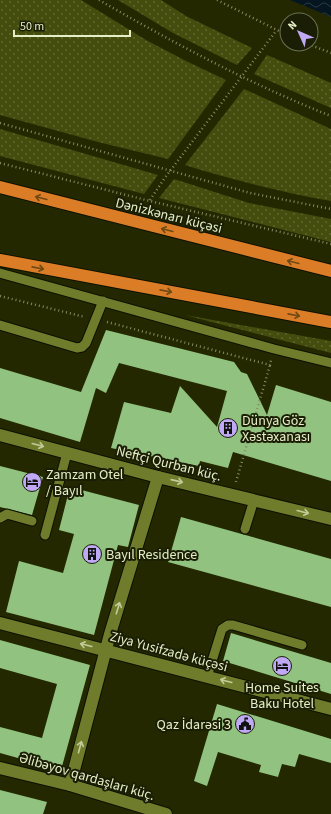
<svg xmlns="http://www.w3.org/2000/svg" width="331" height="814" font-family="'Source Sans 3',sans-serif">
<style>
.grass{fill:url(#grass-dots)}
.water{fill:url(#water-waves)}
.building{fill:#91c27f}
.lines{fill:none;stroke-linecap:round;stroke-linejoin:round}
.lane-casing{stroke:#0d1000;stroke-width:11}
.street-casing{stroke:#0d1000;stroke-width:14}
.secondary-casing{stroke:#0d1000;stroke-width:14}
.highway-casing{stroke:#0d1000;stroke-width:14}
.path{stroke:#848b63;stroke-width:2.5;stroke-dasharray:1 3;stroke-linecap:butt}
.lane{stroke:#6f7c2b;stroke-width:9}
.street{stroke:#6f7c2b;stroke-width:12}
.secondary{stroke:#6f7c2b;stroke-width:12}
.highway{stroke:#db7d27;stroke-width:12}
.oneway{stroke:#714914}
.oneway2{stroke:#c2cc98}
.labels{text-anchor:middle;stroke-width:4;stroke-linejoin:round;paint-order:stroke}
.street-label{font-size:14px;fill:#e5eec6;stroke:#1a1e05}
.poi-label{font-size:14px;fill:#e5eec6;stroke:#1a1e05;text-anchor:start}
</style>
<defs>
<pattern id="grass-dots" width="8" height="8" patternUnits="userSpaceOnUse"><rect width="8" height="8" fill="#444d0d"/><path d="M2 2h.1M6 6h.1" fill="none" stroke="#5f672f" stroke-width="1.8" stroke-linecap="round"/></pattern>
<pattern id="water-waves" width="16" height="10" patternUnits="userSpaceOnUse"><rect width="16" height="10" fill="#061620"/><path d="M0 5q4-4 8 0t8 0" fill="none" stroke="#2a383f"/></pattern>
</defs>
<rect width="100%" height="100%" fill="#232800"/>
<g class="grass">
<path d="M0 0H81L146 40 188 62 226 80 168 159 98 142 0 115Z"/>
<path d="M118 0H161L186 16 252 48 237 65 173 33Z"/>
<path d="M267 55 331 83V108L254 74Z"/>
<path d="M244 89 331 129V201C281 192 233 180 185 165Z"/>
<path d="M0 129 158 175 144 194 0 156Z"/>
<path d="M174 179 249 203 331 219V242L159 198Z"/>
<path d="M185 315 331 341V353Z"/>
</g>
<path class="water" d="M290 0H331V17Z"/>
<g class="building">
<path d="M106 330 234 362 241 372 247 374 267 415 276 385 331 402V481L233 452 228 468 200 461 199 466 111 448 124 402 171 413 180 386 217 427 227 391 119 363 106 393 96 388 80 442 0 418V368L81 392Z"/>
<path d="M0 466 43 477 32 515 0 507Z"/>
<path d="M70 487 139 505 128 547 118 545 94 635 6 612 19 561 63 573 74 534 59 530Z"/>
<path d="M181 517 331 559V607L168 562Z"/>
<path d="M231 633 331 663V694L223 661Z"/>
<path d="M0 640 90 665 61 770 0 753V727L42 738 57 684 0 668Z"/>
<path d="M217 704 331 739V763L299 754 295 767 282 764 278 777 259 772 261 765 218 752 207 786 194 781Z"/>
<path d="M0 790 47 802 43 814H0Z"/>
</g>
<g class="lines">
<g class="lane-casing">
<g id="lane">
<path d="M0 273 274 349 331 363"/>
<path d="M0 325 77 348 82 347 86 343 103 301"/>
<path d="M0 518 7 514 32 521"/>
<path d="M245 529 254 500"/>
<path d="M45 535 67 453"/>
<path d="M207 677 222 629 228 625H233L302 645"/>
</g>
</g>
<g class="street-casing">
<g id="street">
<path d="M0 623 331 709"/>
<path d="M0 768 70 785 166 814"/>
<path d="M70 785 110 634 158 477"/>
</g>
</g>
<g class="secondary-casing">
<path id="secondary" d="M0 435 158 477 331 519"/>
</g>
<g class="highway-casing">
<g id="highway">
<path d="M0 187 331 271"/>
<path d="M0 260 331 322"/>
</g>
</g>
<g class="path">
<path d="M99 0C174 43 250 84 331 116"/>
<path d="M217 0 287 35"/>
<path d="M308 44 331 53"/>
<path d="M0 123 250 193 331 209"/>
<path d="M0 163 150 201 331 244"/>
<path d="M150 200 164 179 276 31"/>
<path d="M0 296 85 317"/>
<path d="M107 322 270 365 271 360"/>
<path d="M236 482 270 365"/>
</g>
<use href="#lane" class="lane"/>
<use href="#street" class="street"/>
<use href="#secondary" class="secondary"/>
<use href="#highway" class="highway"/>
</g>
<defs><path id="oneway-shaft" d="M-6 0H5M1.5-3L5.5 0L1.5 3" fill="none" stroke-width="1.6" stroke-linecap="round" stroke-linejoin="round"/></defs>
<g class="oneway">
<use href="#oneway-shaft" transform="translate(41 198) rotate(-166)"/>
<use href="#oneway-shaft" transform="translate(167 230) rotate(-166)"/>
<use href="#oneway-shaft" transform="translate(293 262) rotate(-166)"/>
<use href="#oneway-shaft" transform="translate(38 268) rotate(11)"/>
<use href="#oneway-shaft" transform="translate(166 291) rotate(11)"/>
<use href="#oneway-shaft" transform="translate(294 315) rotate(11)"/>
</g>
<g class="oneway2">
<use href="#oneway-shaft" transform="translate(38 445) rotate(15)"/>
<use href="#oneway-shaft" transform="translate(177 481) rotate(13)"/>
<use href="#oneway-shaft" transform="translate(303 512) rotate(14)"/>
<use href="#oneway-shaft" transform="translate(118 608) rotate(-73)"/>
<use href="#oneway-shaft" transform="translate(86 645) rotate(-166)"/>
<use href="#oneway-shaft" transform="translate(226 681) rotate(-165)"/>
<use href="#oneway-shaft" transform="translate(80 747) rotate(-75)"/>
</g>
<defs>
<g id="building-disc" transform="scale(1)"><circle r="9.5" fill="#bfa9f4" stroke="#1a1e05"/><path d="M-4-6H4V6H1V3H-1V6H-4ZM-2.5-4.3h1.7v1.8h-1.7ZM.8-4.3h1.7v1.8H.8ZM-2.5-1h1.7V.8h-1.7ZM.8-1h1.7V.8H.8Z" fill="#111"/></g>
<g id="hotel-disc" transform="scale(1)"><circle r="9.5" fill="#bfa9f4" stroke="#1a1e05"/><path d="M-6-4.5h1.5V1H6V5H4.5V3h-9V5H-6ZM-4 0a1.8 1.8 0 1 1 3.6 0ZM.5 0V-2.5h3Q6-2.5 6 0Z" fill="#111"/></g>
<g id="civic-disc" transform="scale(1)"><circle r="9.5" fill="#bfa9f4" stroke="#1a1e05"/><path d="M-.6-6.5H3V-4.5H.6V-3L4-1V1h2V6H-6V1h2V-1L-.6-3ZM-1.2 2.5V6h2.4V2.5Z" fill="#111"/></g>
</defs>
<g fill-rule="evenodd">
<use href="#building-disc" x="228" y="428"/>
<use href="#hotel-disc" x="32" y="482"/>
<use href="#building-disc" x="92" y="554"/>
<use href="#hotel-disc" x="282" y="666"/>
<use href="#civic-disc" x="245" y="724"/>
</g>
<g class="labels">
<g class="street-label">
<text transform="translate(169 215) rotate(14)" y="5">Dənizkənarı küçəsi</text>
<text transform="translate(169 463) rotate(14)" y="5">Neftçi Qurban küç.</text>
<text transform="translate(169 651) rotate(15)" y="5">Ziya Yusifzadə küçəsi</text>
<text transform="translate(87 776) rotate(16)" y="5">Əlibəyov qardaşları küç.</text>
</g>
<g class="poi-label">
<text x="242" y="425">Dünya Göz<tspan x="242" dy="16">Xəstəxanası</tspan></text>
<text x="46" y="479">Zamzam Otel<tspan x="46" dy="16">/ Bayıl</tspan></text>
<text x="106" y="559">Bayıl Residence</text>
<text x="282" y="692" text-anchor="middle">Home Suites<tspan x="282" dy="16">Baku Hotel</tspan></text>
<text x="231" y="729" text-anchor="end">Qaz İdarəsi 3</text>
</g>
</g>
<g transform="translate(299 32) rotate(315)"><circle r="19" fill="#1a1e05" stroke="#6b7152"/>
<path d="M0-3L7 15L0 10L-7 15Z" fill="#bfa9f4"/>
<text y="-6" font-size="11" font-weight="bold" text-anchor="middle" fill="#e5eec6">N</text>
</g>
<path d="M14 30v6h116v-6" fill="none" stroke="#e5eec6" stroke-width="2"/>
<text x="20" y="30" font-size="12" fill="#e5eec6" stroke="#1a1e05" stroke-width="3" paint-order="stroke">50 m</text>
</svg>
